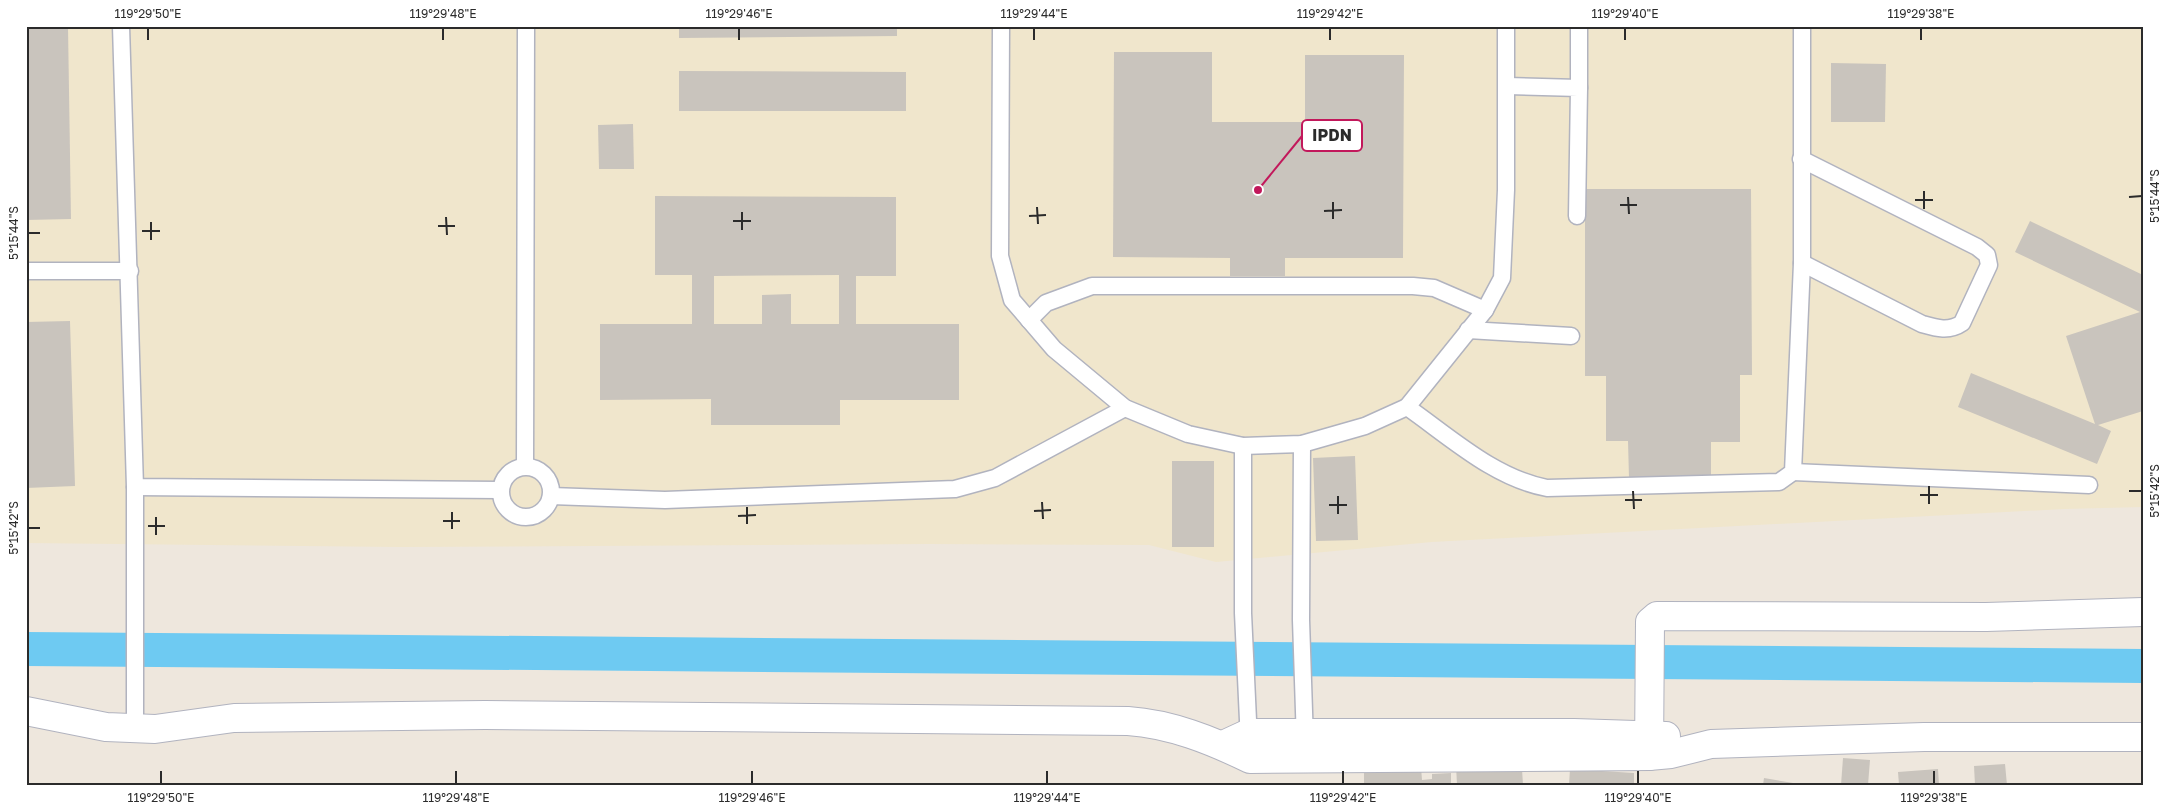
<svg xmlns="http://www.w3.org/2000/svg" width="2169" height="811" font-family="'Golos Text',sans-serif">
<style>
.education{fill:#f0e6cc}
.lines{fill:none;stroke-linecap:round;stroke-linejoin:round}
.canal{stroke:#6ecaf2;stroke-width:34}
.building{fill:#c9c4bd;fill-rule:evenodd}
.service-casing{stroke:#b1b3bf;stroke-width:19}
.minor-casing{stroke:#b1b3bf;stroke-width:30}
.service{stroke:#fff;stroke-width:16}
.minor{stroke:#fff;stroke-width:28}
.ticks{fill:none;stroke:#2b2b2b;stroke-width:2}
.leader{fill:none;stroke:#c2185b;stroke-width:2}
.callout-dot{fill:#c2185b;stroke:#fff;stroke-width:2}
.callout{fill:#fff;stroke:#c2185b;stroke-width:2}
.callout-label{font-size:16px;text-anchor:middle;font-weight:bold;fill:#2b2b2b}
.neatline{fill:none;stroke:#2b2b2b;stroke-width:2}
.ticks-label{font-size:12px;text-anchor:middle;fill:#2b2b2b}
</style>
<rect width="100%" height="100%" fill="#eee7dd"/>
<path class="education" d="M26 26H2143V507L2064 509 1432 542 1216 562 1149 545 929 544 400 547 26 543Z"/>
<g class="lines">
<path class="canal" d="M26 649 2143 666"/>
</g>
<g class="building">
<path d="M26 26H68L71 219 26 220Z"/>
<path d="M679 26H897V36L679 38Z"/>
<path d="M1114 52H1212V122H1305V55H1404L1403 258H1285V276H1230V258L1113 257Z"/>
<path d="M1831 63 1886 64 1885 122H1831Z"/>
<path d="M679 71 906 72V111H679Z"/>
<path d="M633 124 634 169H599L598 125Z"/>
<path d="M1585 189H1751L1752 375H1740V442H1711V477L1629 478 1628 441H1606V376H1585Z"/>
<path d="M655 196 896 197V276H856V324H959V400H840V425H711V399L600 400V324H692V275H655ZM839 275V324H791V294L762 295V324H714V276Z"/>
<path d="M2030 221 2143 275V411L2098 425 2111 431 2097 464 1958 407 1971 373 2095 424 2066 336 2140 312 2015 252Z"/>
<path d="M70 321 75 486 26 488V322Z"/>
<path d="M1355 456 1358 540 1316 541 1313 458Z"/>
<rect x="1172" y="461" width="42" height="86"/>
<path d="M1843 758 1870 760 1868 785H1841Z"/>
<path d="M2005 764 2007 785H1975L1974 766Z"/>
<path d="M1456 765 1522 769 1523 785H1457Z"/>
<path d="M1421 767 1422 780 1432 779V774L1451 773V785H1364V770Z"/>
<path d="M1570 769 1634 773V785H1569Z"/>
<path d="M1938 769 1939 785H1899L1898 772Z"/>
<path d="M1764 778 1799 784V785H1763Z"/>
</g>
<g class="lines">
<g class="service-casing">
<g id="service">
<path d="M121 26 135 487 500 490"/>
<path d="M1001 26 1000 256 1012 300 1054 349 1125 408 1188 434 1243 446 1302 444 1365 426 1407 407C1450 437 1494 478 1547 488L1779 482 1793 472 1802 263V26"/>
<path d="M1579 26V88"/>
<path d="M1507 86 1579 88 1577 216"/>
<path d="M1801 159 1977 247 1987 255 1989 265 1962 323C1949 332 1936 328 1922 324L1802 263"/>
<path d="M26 271H130"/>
<path d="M1029 320 1046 303 1092 286H1413L1434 288 1485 310"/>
<path d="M1468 330 1571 336"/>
<path d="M1407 407 1485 310 1502 278 1506 190V26"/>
<path d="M1302 444 1301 620 1305 742"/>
<path d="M1243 446V613L1249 742"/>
<path d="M525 466 526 26"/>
<circle cx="526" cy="492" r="25"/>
<path d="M1793 472 2089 485"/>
<path d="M551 496 665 500 955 489 995 478 1125 408"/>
<path d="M135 729V487"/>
</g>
</g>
<g class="minor-casing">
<g id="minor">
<path d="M26 711 106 727 155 729 234 718 485 715 1128 721C1171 724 1211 740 1250 759L1649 756 1671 754 1711 744 1924 737H2143"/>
<path d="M1223 745 1249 733H1574L1666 736"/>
<path d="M1649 756 1650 622 1657 616 1986 617 2143 612"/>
</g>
</g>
<use href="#service" class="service"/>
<use href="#minor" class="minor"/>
</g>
<path class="ticks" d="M148 28V40M443 28V40M739 28V40M1034 28V40M1330 28V40M1625 28V40M1921 28V40M1924 191V209M1628 197 1629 214M2129 197 2142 196M1915 200H1933M1333 202V219M1620 205H1637M1037 207 1038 224M1324 211 1342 210M742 212V230M1029 216 1046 215M446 217 447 235M733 221H751M151 222V240M438 226H455M142 231H160M28 233H40M1929 486V504M1633 491 1634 509M2129 491H2142M1920 495H1938M1338 496V514M1625 500H1642M1042 502 1043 519M1329 505H1347M747 507V524M1034 511 1051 510M452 512V529M738 516 756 515M156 517V535M443 521H460M148 526H165M28 528H40M161 771V784M456 771V784M752 771V784M1047 771V784M1343 771V784M1638 771V784M1934 771V784"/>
<path class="leader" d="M1258 190L1302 136"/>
<circle class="callout-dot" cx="1258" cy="190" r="5"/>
<rect class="callout" x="1302" y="120" width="60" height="31" rx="5"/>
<g class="callout-label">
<text x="1332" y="141">IPDN</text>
</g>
<rect width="2169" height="811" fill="none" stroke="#ffffff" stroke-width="55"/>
<rect x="28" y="28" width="2114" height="756" class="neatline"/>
<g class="ticks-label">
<text x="148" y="18">119°29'50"E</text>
<text x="443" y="18">119°29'48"E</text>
<text x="739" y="18">119°29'46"E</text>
<text x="1034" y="18">119°29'44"E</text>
<text x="1330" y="18">119°29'42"E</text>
<text x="1625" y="18">119°29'40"E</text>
<text x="1921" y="18">119°29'38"E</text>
<text transform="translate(2155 196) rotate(-90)" y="4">5°15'44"S</text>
<text transform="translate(14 233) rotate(-90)" y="4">5°15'44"S</text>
<text transform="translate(2155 491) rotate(-90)" y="4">5°15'42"S</text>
<text transform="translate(14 528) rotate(-90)" y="4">5°15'42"S</text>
<text x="161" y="802">119°29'50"E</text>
<text x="456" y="802">119°29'48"E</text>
<text x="752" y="802">119°29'46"E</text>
<text x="1047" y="802">119°29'44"E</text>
<text x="1343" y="802">119°29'42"E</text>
<text x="1638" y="802">119°29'40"E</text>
<text x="1934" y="802">119°29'38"E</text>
</g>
</svg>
